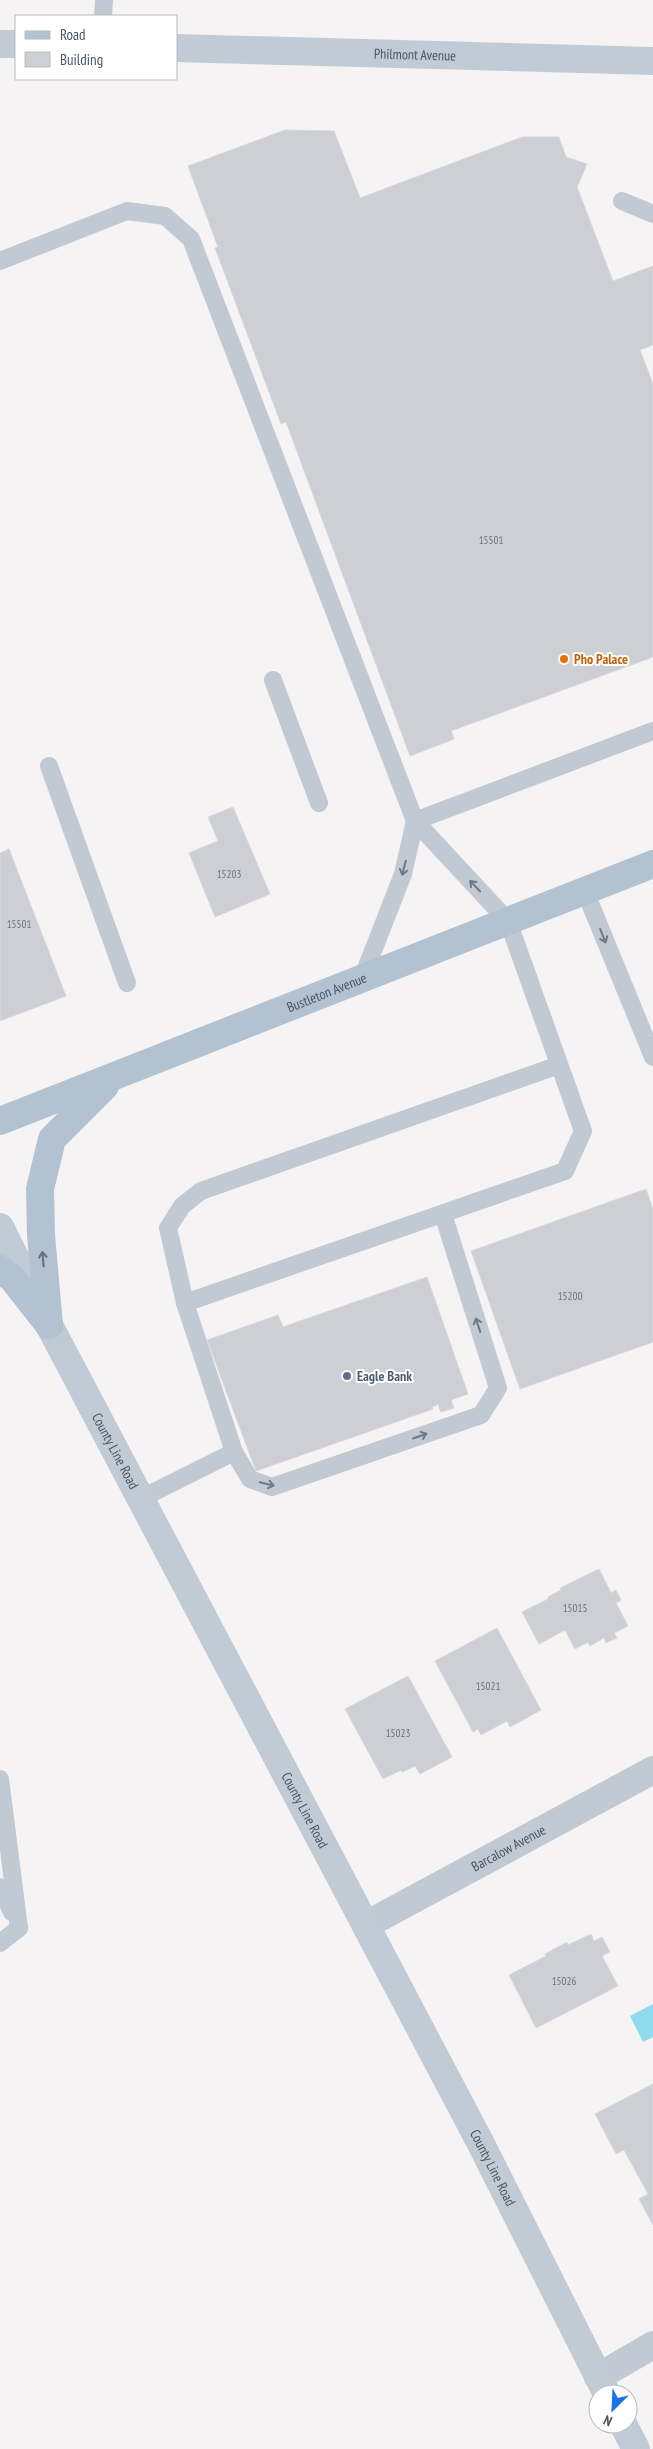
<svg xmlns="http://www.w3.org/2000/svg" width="653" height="2449" font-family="'PT Sans Narrow',sans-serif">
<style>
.water{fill:#90daee}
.building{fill:#cdcfd5;stroke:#d7d9de}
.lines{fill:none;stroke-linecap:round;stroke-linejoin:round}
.lane{stroke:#c1cad2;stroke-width:18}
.street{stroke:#c1cad2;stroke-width:28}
.secondary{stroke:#c1cbd6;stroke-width:28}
.primary{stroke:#b3c2d1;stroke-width:28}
.oneway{stroke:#6e7983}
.oneway2{stroke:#64717d}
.food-dot{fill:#e8710a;stroke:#fff;stroke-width:2}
.service-dot{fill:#5c6f8a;stroke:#fff;stroke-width:2}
.labels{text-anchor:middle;stroke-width:4;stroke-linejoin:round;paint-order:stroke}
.number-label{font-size:11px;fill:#6b747e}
.street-label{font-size:14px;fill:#4a5661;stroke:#fff}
.food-label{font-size:14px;font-weight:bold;fill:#c56008;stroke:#fff;text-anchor:start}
.service-label{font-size:14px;font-weight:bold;fill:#4e5e75;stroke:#fff;text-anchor:start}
</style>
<rect width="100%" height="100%" fill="#f5f3f3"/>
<path class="water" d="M653 2004V2037L643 2042 630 2016Z"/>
<g class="building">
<path d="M285 130 334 131 360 198 522 137H559L566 157 587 164 577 187 613 281 653 266V345L640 350 653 384V657L451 731 454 739 410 756 286 422 281 424 215 248 218 247 188 166Z"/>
<path d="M233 807 270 894 215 917 189 853 218 841 208 817Z"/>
<path d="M9 849 66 996 0 1021V853Z"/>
<path d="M646 1189 653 1209V1342L520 1389 471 1251Z"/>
<path d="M427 1277 468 1394 451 1400 454 1408 441 1412 438 1404 432 1407 433 1409 256 1471 207 1340 278 1315 283 1327Z"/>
<path d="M599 1569 611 1593 616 1590 621 1600 616 1603 628 1626 614 1633 617 1638 606 1643 604 1638 590 1646 588 1642 575 1649 565 1630 539 1644 522 1612 548 1599V1597L561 1590 560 1588Z"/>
<path d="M497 1628 541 1710 510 1727 507 1721 481 1735 478 1729 473 1732 435 1661Z"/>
<path d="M408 1676 452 1757 420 1774 415 1766 402 1772 401 1770 383 1779 345 1709Z"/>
<path d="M591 1934 594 1941 602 1937 610 1952 602 1956 618 1986 536 2028 509 1975 546 1956 545 1954 567 1942 568 1945Z"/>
<path d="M653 2084V2225L639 2199 648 2194 624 2150 616 2154 595 2114Z"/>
</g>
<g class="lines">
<g class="lane">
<path d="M103 16 104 0"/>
<path d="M622 201 653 214"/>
<path d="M0 261 127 211 165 216 191 239 415 821 653 731"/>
<path d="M273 680 319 803"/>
<path d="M49 766 127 983"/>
<path d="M415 821 508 921 583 1131 565 1171 185 1303 234 1452 250 1479 272 1487 481 1415 498 1388 443 1214"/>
<path d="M585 891 653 1057"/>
<path d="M362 979 403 874 415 821"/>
<path d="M185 1303 168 1228 182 1206 201 1191 559 1065"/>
<path d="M140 1499 234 1452"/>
<path d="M0 1779 19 1928"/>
<path d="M0 1887 12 1912"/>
<path d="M0 1943 19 1928"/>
</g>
<g class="street">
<path id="s1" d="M366 1925 653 1770"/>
<path d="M598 2377 653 2345"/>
</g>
<g class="secondary">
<path d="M0 44H16"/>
<path id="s2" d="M176 48 653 61"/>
<path id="s3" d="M0 1227 49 1325 480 2142 607 2394"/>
<path d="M623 2424 636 2449"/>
</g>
<g class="primary">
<path id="s4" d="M0 1121 653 864"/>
<path d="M0 1269 13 1279 49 1325"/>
<path d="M49 1325 41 1235 40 1189 52 1139 105 1086"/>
</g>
</g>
<defs><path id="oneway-shaft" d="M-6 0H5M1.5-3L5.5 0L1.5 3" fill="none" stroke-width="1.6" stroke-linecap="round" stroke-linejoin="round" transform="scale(1.25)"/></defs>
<g class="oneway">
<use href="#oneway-shaft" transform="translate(404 868) rotate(104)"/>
<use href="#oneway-shaft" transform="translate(475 886) rotate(-133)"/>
<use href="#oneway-shaft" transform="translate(603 936) rotate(68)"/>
<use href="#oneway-shaft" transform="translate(478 1325) rotate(-108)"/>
<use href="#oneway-shaft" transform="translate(420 1436) rotate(-19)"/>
<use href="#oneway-shaft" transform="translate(267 1484) rotate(14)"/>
</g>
<use class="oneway2" href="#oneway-shaft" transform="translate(43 1259) rotate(-95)"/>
<circle class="food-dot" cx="564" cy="659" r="5"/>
<circle class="service-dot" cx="347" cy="1376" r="5"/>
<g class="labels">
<g class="number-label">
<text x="491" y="544">15501</text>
<text x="229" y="878">15203</text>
<text x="19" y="928">15501</text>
<text x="570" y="1300">15200</text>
<text x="575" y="1612">15015</text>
<text x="488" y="1690">15021</text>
<text x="398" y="1737">15023</text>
<text x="564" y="1985">15026</text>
</g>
<g class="street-label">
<text dy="5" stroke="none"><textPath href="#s2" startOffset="239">Philmont Avenue</textPath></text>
<text dy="5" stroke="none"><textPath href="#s4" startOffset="351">Bustleton Avenue</textPath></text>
<text dy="5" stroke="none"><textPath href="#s3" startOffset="252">County Line Road</textPath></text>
<text dy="5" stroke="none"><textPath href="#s3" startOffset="658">County Line Road</textPath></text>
<text dy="5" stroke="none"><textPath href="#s1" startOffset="162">Barcalow Avenue</textPath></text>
<text dy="5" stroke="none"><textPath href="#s3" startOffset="1062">County Line Road</textPath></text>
</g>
<g class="food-label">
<text x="574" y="664">Pho Palace</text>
</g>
<g class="service-label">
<text x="357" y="1381">Eagle Bank</text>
</g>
</g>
<rect x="15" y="15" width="162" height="65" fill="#ffffff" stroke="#b7bbc0"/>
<rect x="25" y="31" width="25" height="8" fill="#b3c2d1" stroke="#b7bbc0"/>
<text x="60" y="40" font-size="15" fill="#4a5661">Road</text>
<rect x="25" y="52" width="25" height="15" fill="#cdcfd5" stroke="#b7bbc0"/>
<text x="60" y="65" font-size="15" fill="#4a5661">Building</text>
<g transform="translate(613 2409) rotate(204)"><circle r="24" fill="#ffffff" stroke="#b7bbc0"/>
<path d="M0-4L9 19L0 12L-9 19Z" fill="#1a73e8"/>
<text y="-8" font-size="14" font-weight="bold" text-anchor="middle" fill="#4a5661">N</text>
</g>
</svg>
